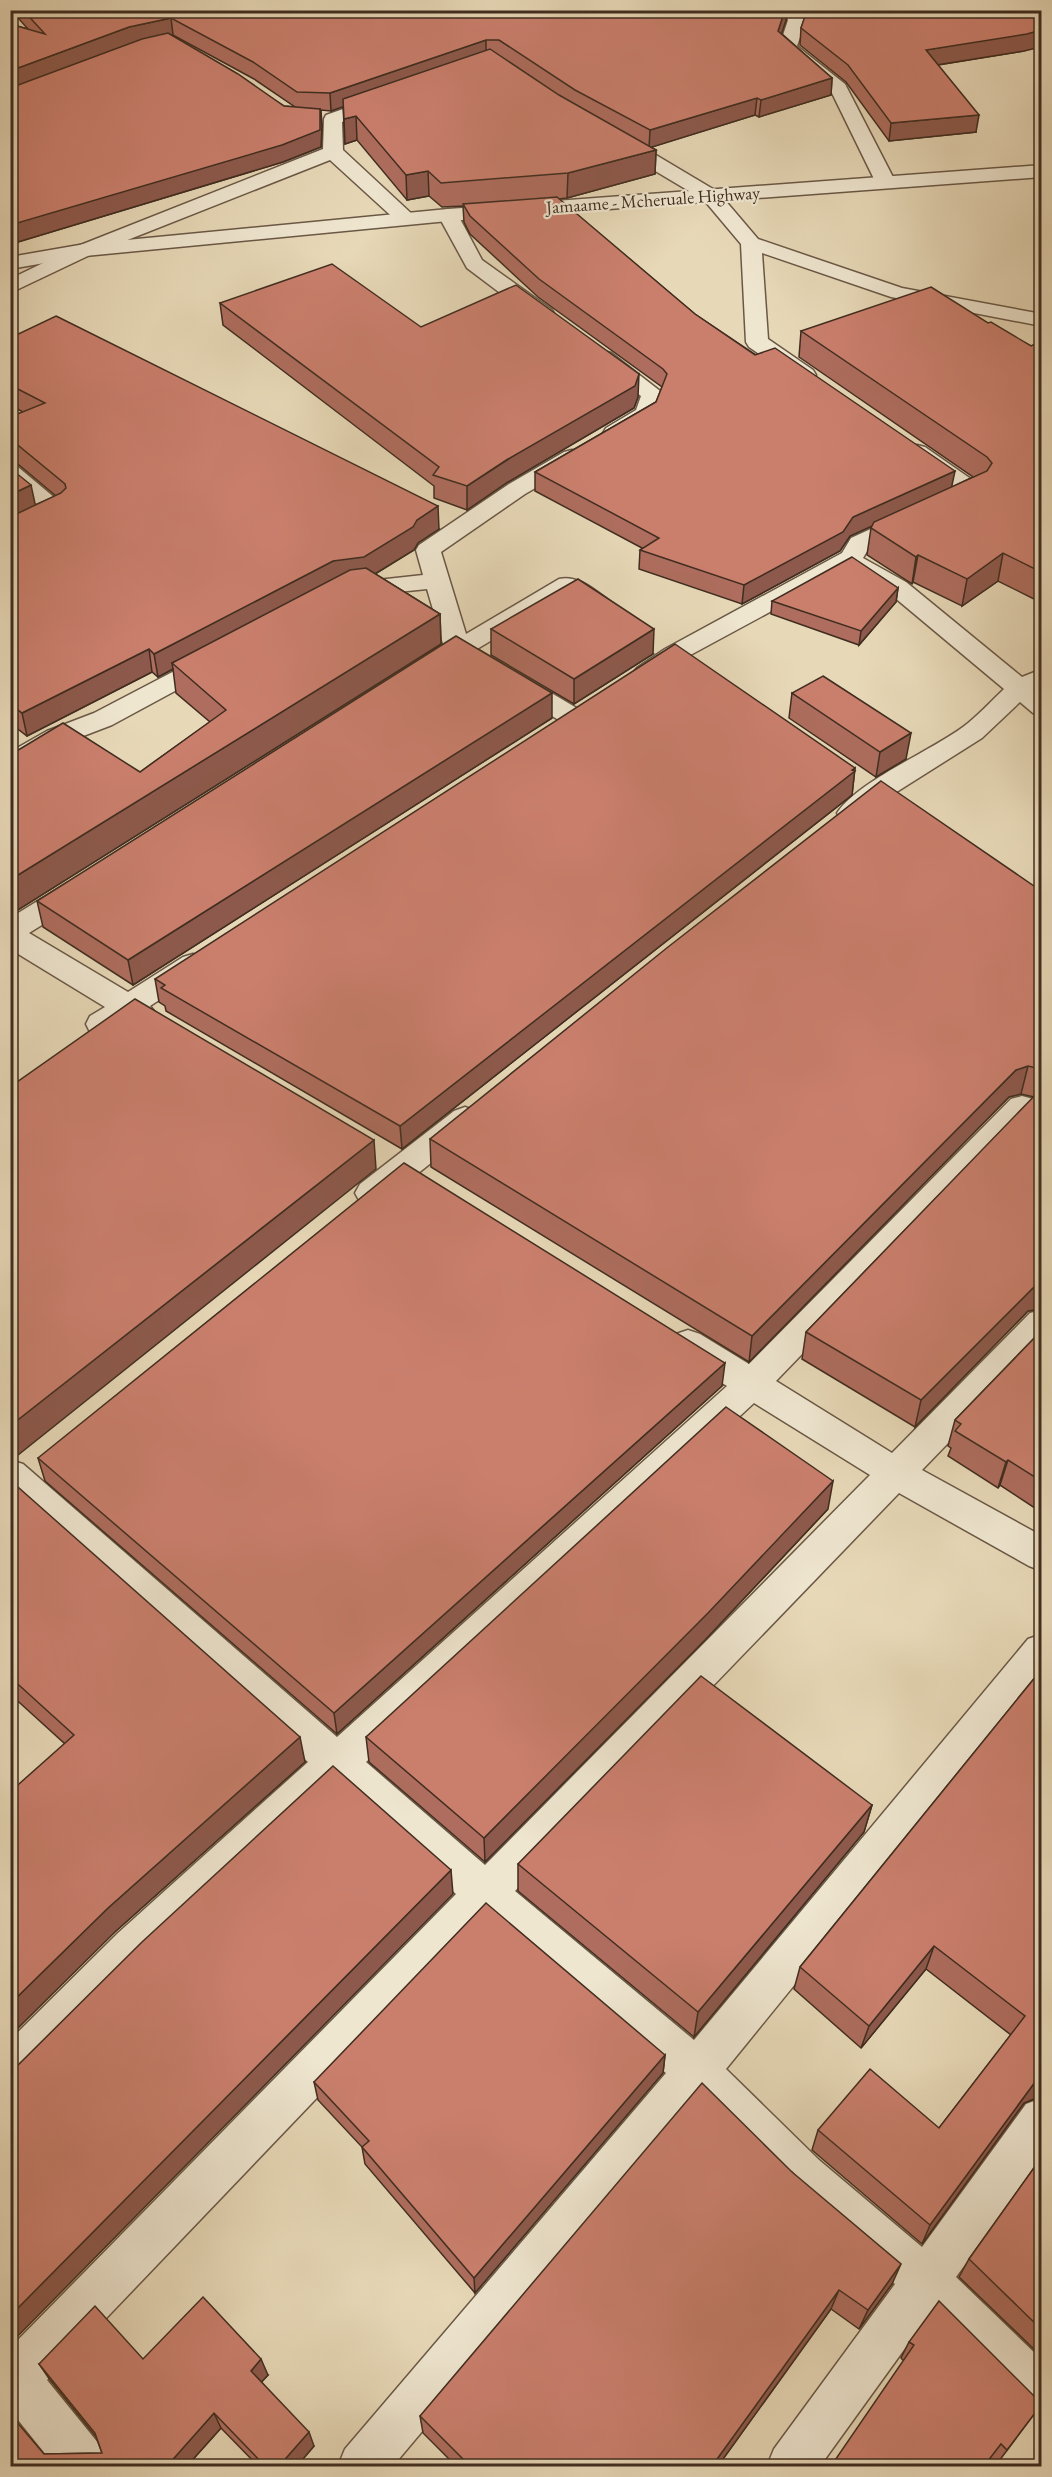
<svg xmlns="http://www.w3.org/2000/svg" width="1052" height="2477" font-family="'EB Garamond',serif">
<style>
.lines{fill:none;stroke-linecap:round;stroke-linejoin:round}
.minor-casing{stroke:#6a5846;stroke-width:3}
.tertiary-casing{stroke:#6a5846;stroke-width:3}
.minor{fill:#efe6d0;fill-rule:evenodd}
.tertiary{fill:#efe6d0;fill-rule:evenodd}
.wall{fill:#ae6d5e;stroke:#402d20;stroke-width:1.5;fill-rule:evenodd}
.shaded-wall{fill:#8d594c;stroke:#402d20;stroke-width:1.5}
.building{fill:#ca7f6d;stroke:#402d20;stroke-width:1.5}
.labels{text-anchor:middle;stroke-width:4.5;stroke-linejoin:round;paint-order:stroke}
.far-street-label{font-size:18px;fill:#402d20;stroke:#efe6d0}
</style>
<rect width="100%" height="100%" fill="#e7d8b7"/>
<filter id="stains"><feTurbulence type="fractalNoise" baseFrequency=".00333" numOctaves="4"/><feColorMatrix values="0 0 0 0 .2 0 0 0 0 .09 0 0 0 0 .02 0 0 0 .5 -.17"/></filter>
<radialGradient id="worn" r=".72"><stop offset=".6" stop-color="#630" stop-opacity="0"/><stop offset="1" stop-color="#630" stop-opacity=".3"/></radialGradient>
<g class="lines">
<g class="minor-casing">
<g id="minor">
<path d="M785 10H803L806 20 797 46 845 84 896 183 893 187H879L876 183 831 91 779 47 788 20Z"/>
<path d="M386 94 393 96 395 100 393 104 342 122 343 150 413 215 416 219 413 223H399L330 160 92 254 10 293V279L78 246 323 149 324 119 326 115Z"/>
<path d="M617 134 624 136 718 192 758 239 902 288 1042 314V326L891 297 762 253 768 339 813 370 816 375 813 380 805 382 797 380 749 347 746 342 741 244 704 200 610 144 607 140 610 136Z"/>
<path d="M448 209 455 211 458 215 482 260 552 310 555 315 552 320 544 321 536 320 467 268 438 215 441 211Z"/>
<path d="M603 351 611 353 664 394C662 401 660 412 655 417 646 428 619 441 606 438L603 433 606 428 636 410 641 396 595 363 592 358 595 353Z"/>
<path d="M917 445 925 447 981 486 985 491 981 496 869 548 863 558 906 582 1022 677 1042 669V688L1037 690 1042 693V715L1033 713 1020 702 982 738 887 798 861 819 851 822 841 819 837 813C858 781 931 751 963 727 978 716 991 701 1004 689L888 592 851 568 683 659 655 678 646 681 637 678 633 673 637 668 665 649 842 553 851 538 956 490 909 457 906 452 909 447Z"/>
<path d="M572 450 580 452 584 457 580 462 525 494 441 552 466 634 559 579C580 574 599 594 615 605L618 610 615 615C596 620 582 605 567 595L477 649 585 713 589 719 585 725 576 727 567 725 459 660C446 667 436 675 421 671L417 666 421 661 444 647 427 589 350 597 341 595 338 590 341 585 350 583 423 575 416 550 419 545 509 484 564 452Z"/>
<path d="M10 465 18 467 68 509 64 514 10 540V523L40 508 10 484Z"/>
<path d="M214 652 223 655 227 660 223 665 112 725 65 743 20 770 10 772V752L47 731 94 713 205 655Z"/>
<path d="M77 881 87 883 91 890 87 897 29 933 128 992 183 957 193 954 203 957 208 964 203 971 150 1006 157 1015 153 1022 142 1026 128 1021C115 1029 106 1036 90 1032L86 1024 90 1016 105 1007 10 949V918L67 883Z"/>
<path d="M1022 1096 1033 1099 1038 1107 1033 1115 776 1381 892 1453 1030 1313 1042 1310V1346L922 1470 1042 1536V1571L1029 1566 899 1493 515 1891 694 2040 1028 1639 1042 1634V1680L726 2069 819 2160 922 2247 1026 2104 1042 2098V2158L956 2277 1042 2360V2418L1025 2411 929 2315 820 2466H767L774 2449 895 2284 787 2192 698 2103 393 2466H338L345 2449 666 2073 487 1920 47 2380 103 2449 110 2466H55L10 2410V2348L456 1894 337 1788 148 1963 25 2086 10 2093V2040L118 1933 308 1762 10 1497V1460L23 1464 337 1737 727 1386 676 1354 671 1344 676 1334 688 1330 700 1334 749 1364 1011 1099ZM754 1403 870 1475 485 1865 366 1762Z"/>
<path d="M465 1107 476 1111 481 1119 476 1127 382 1202 371 1205 360 1202 355 1193 360 1184 454 1111Z"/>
</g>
</g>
<g class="tertiary-casing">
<path id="tertiary" d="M1042 165V177L448 221 85 256 10 269V257L85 244 448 209Z"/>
</g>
<use href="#minor" class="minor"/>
<use href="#tertiary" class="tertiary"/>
</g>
<g class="wall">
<path d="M11 10H786V20L781 33 832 78 831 95 759 117 755 115 651 147 656 150 655 174 567 198 558 199 695 314 952 487 973 477 799 357 801 331 988 323 1031 346 1041 342V598L1038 601 998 581 962 606 913 582 912 584 867 555 871 528 872 526 850 536 840 551 742 604 639 569 640 550 642 548 535 491V472L656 402 662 387 538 297 470 234 464 222 463 206 442 207 429 196 407 200 357 140 345 144 343 106 331 111 321 110 322 126 321 147 283 162 18 242 10 236V24L28 29ZM171 35H173L254 79 295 107 284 106Z"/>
<path d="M804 10H1041L1024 51 938 65 976 132 889 141 846 82 800 45 801 28 806 15Z"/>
<path d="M220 303 421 327 638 397 634 408 508 482 467 510 434 498V486L223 325Z"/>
<path d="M10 338 439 529 418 543 414 550 375 574 440 614 441 644 10 915V755L140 772 210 722 176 693 173 669 158 677 152 672 27 736 10 723V468L35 505 56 496 19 465 10 463V417L23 412 10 405Z"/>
<path d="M898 588 896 602 859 645 771 614 772 601Z"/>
<path d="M491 629 653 654 574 704 491 655Z"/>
<path d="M792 693 906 759 876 777 789 718Z"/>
<path d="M552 718 133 985 43 927 37 901Z"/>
<path d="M855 768 852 795 402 1149 166 1011 165 1006 159 1002 155 979Z"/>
<path d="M1037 888 1041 889V1309L1028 1311 915 1427 802 1359 806 1332 1034 1097 1021 1094 1009 1097 749 1362 431 1167 430 1139Z"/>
<path d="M1041 1331V1512L1000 1485 998 1488 948 1456 951 1448 948 1446 955 1420Z"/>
<path d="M722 1386 337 1734 45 1481 38 1458Z"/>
<path d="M10 1480 305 1762 116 1931 65 1744 10 1694Z"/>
<path d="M828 1509 705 1640 485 1862 369 1762 366 1737Z"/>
<path d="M1041 1670V2096L1024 2103 922 2244 812 2150 818 2130 939 2128 1011 2035 926 1969 861 2048 794 1989 800 1967Z"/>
<path d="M872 1805 864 1832 694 2037 518 1891V1864Z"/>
<path d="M665 2055 663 2073 475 2293 365 2164 362 2147 318 2100 314 2082Z"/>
<path d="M1041 2158V2356L959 2277 969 2259Z"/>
<path d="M792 2172 892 2284 859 2329 831 2309 718 2466H456L423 2433 420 2416Z"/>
<path d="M909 2342 1041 2405 996 2465 901 2358Z"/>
<path d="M143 2359 268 2375 261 2382 314 2446 297 2466H258L221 2428 187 2466 44 2454 102 2453 96 2437 50 2380 39 2364Z"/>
</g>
<g class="shaded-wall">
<path d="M785 10H786V20L777 48 778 31Z"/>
<path d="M171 18 173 35 131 44 10 89V71L129 27Z"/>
<path d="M1041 30V47L1024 51 924 67 926 50Z"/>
<path d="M486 40V57L331 111 330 93Z"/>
<path d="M832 78 831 95 759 117 761 100Z"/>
<path d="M757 98 755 115 649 148 650 130Z"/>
<path d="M320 109 322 126 321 147 283 162 18 242 14 224Z"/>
<path d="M979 115 976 132 889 141 891 123Z"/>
<path d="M356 116 357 140 345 144 344 119Z"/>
<path d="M656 150 655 174 567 198 568 173Z"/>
<path d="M428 171 429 196 407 200 406 175Z"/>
<path d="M639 374 638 397 634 408 508 482 467 510V486Z"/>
<path d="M955 471 951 490 850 536 840 551 742 604 744 585 853 517Z"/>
<path d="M31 485 36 508 10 520V495Z"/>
<path d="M438 506 439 529 418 543 414 550 365 580 172 663 173 669 158 677 154 654 333 561 417 520Z"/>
<path d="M1003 553 998 581 962 606 967 579Z"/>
<path d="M918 555 913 582 912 584 916 557Z"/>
<path d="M1041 584V598L1038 601Z"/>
<path d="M898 588 896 602 859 645 861 631Z"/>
<path d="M440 614 441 644 10 915V880Z"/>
<path d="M654 629 653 654 574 704V679Z"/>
<path d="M149 649 152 672 27 736 22 713Z"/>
<path d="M552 693V718L133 985 128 960Z"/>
<path d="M911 733 906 759 876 777 880 752Z"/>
<path d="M855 768 852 795 402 1149 400 1126Z"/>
<path d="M1028 1066 1021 1094 1009 1097 749 1362 752 1336 1016 1070Z"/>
<path d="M374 1140 376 1169 13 1459H10V1426Z"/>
<path d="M1041 1284V1309L1028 1311 915 1427 921 1400 1036 1285Z"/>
<path d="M725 1363 722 1386 337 1734 334 1713Z"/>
<path d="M1008 1460 1000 1485 998 1488 1006 1462Z"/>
<path d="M833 1481 828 1509 705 1640 485 1862 484 1838Z"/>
<path d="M300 1737 305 1762 116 1931 10 2036V2004L108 1908Z"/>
<path d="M872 1805 864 1832 694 2037 698 2012Z"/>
<path d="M451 1870 453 1894 10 2344V2316Z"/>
<path d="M934 1946 926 1969 861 2048 869 2026Z"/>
<path d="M665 2055 663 2073 475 2293 474 2278Z"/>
<path d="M1041 2079V2096L1024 2103 922 2244 930 2225 1035 2082Z"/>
<path d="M901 2264 892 2284 859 2329 868 2310Z"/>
<path d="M839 2290 831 2309 718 2466H712Z"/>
<path d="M261 2359 268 2375 257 2387 251 2371Z"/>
<path d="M214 2413 221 2428 187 2466H167Z"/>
<path d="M309 2432 314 2446 297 2466H279Z"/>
</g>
<g class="building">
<path d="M23 10H785L778 31 832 78 761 100 757 98 650 130 575 90 499 40H486L330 93 297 92 253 62 171 18 129 27 10 71V24L45 34Z"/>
<path d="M807 10H1041V30L1027 34 926 50 979 115 891 123 848 65 801 28Z"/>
<path d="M168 33 238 74 284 106 320 109V130L282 145 14 224 10 221V88L142 39Z"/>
<path d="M490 49 559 95 656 150 568 173 441 183 428 171 406 175 356 116 344 119 343 99Z"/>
<path d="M557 197 695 314 755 355 775 348 955 471 853 517 843 532 744 585 640 550 659 538 535 472 656 402 667 374 663 369 539 279 470 216 463 204Z"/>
<path d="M332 264 421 327 516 285 639 374 635 386 508 459 467 486 433 475 439 467 220 303Z"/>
<path d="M931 287 988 323 991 322 1031 346 1041 342V572L1003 553 967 579 918 555 916 557 871 528 874 522 987 471 992 463 987 457 801 331Z"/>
<path d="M56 316 438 506 417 520 413 527 364 557 333 561 154 654 149 649 22 713 10 704V517L61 493 66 488 65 484 14 442 10 441V417L45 403 10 385V338Z"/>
<path d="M10 468 31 485 10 495Z"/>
<path d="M852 557 898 588 861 631 772 601Z"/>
<path d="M366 568 440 614 10 880V755L63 723 140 772 226 710 172 663 350 570Z"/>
<path d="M578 579 654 629 574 679 491 629Z"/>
<path d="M456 636 552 693 128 960 37 901Z"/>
<path d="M675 644 855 768 852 770 855 771 400 1126 161 988 165 985 155 979Z"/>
<path d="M823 676 911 733 880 752 792 693Z"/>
<path d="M881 781 1037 888 1041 889V1070V1069L1028 1066 1016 1070 752 1336 430 1139 668 947Z"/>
<path d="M135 999 374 1140 10 1426V1087Z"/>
<path d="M1041 1089V1284L1036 1285 921 1400 806 1332Z"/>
<path d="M404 1163 725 1363 334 1713 38 1458Z"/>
<path d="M1041 1331V1481L1008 1460 1006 1462 955 1431 961 1424 955 1420Z"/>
<path d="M726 1407 833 1481 708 1613 484 1838 366 1737Z"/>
<path d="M10 1480 300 1737 108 1908 10 2004V1792L74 1735 10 1677Z"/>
<path d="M1041 1670V2079L1035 2082 930 2225 818 2130 870 2069 939 2128 1025 2016 934 1946 869 2026 800 1967Z"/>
<path d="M701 1676 872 1805 698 2012 518 1864Z"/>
<path d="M333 1766 451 1870 10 2316V2069L16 2067 142 1942Z"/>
<path d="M486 1903 665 2055 474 2278 362 2147 369 2141 314 2082Z"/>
<path d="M702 2083 792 2172 901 2264 868 2310 839 2290 712 2466H470L420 2416Z"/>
<path d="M1041 2158V2329L969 2259Z"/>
<path d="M203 2297 261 2359 251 2371 309 2432 279 2466H265L214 2413 167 2466H10V2414L44 2454 102 2453 95 2433 39 2364 95 2306 143 2359Z"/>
<path d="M939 2301 1035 2397 1041 2400V2405L1007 2450 1001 2444 984 2466H831L914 2345 909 2342Z"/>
</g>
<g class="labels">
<g class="far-street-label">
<text transform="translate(653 200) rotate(-4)" y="6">Jamaame - Mcheruale Highway</text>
</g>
</g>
<rect width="1052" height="2477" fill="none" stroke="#e7d8b7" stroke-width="36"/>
<rect x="12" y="12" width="1028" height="2453" fill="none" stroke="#402d20" stroke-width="3"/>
<rect x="18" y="18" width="1016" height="2441" fill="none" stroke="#402d20" stroke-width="1.5"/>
<rect width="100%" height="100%" filter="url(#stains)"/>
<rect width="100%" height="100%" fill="url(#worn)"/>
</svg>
